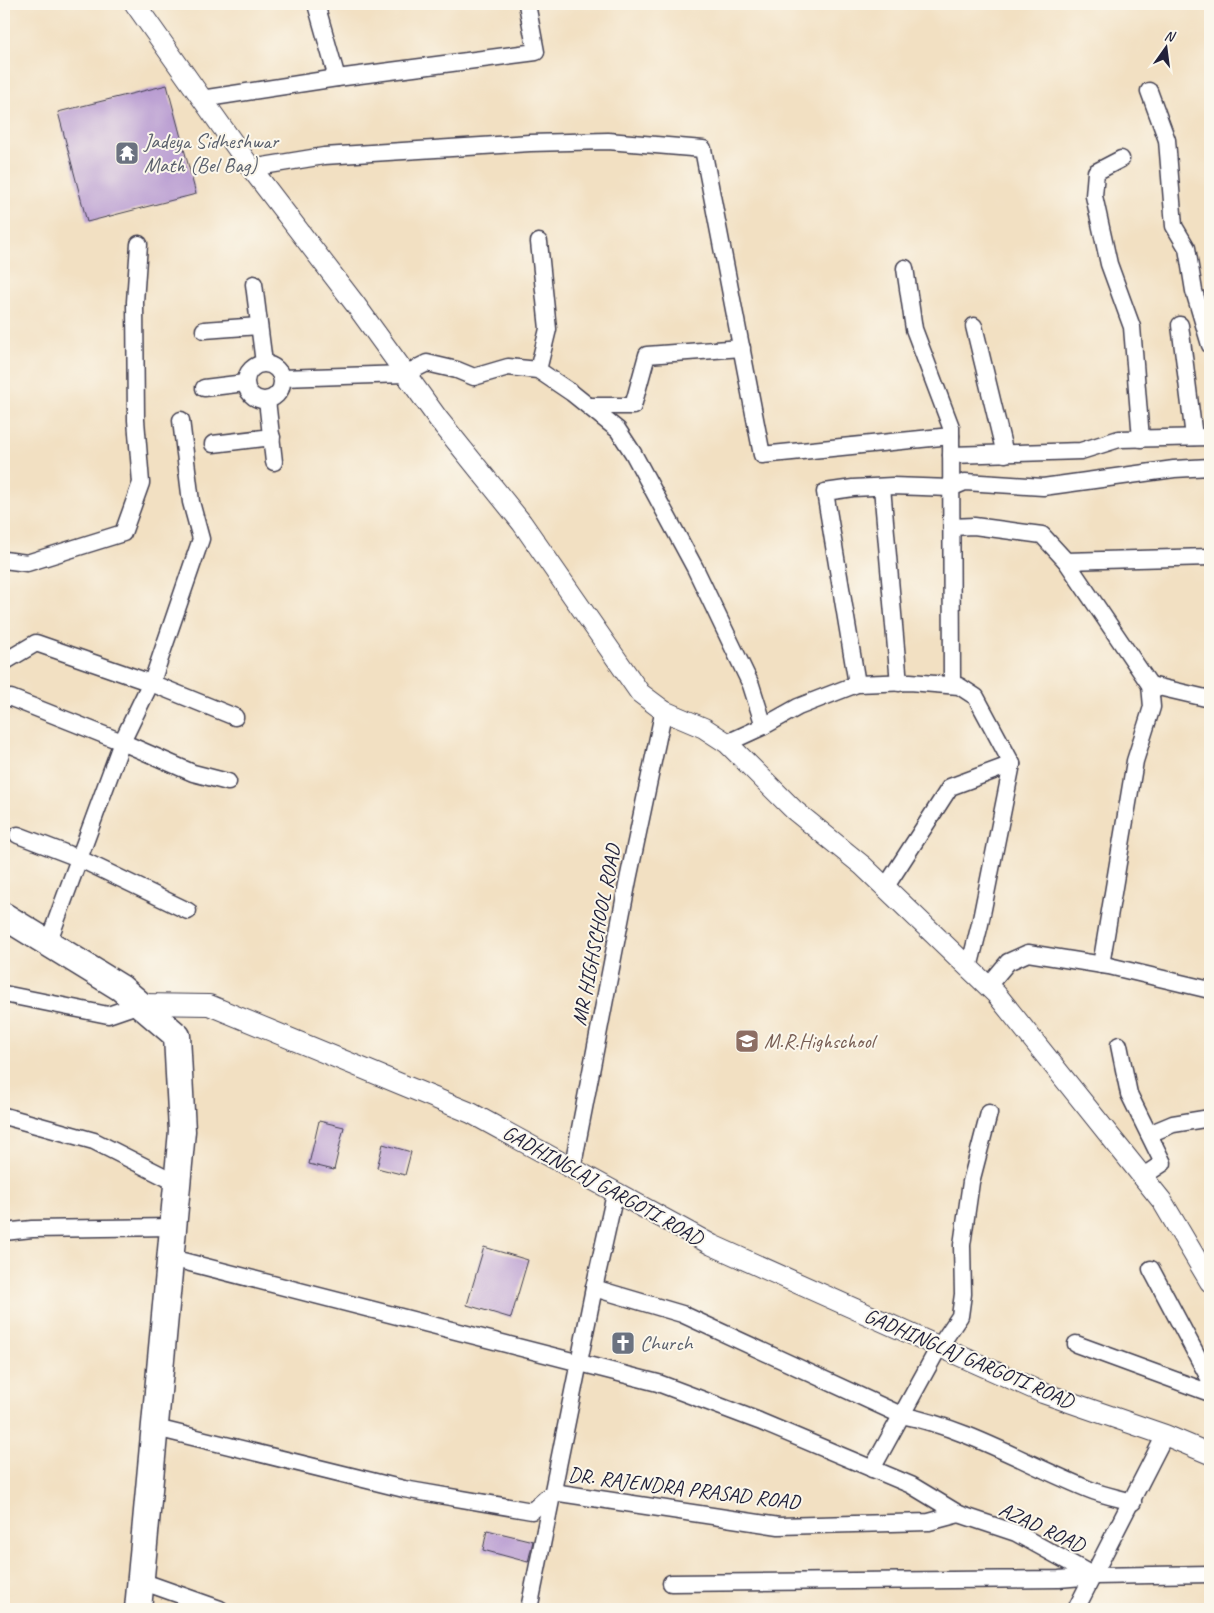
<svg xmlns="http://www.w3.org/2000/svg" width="1214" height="1613" font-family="Caveat,sans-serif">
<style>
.building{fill:#b99dd2}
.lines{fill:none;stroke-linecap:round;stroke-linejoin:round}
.minor-casing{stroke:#413e4f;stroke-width:19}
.tertiary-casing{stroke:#413e4f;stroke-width:22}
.primary-casing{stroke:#413e4f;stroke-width:29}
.minor{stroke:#fff;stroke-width:16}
.tertiary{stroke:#fff;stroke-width:20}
.primary{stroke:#fff;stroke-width:26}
.labels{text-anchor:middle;stroke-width:4;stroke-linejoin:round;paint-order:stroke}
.worship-label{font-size:21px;fill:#5b616d;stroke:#fbf7ec;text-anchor:start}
.street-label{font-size:21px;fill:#22223b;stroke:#fbf7ec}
.education-label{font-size:21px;fill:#785e54;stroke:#fbf7ec;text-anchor:start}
</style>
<rect width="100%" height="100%" fill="#fbf7ec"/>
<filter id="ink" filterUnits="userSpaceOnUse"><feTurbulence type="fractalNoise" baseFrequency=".02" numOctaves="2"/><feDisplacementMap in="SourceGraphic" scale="10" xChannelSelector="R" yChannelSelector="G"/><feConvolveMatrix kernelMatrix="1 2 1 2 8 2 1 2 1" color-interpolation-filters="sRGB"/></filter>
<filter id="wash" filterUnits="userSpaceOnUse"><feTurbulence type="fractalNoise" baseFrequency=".0096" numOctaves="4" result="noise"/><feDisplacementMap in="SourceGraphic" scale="20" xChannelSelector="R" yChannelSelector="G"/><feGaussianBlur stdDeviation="1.12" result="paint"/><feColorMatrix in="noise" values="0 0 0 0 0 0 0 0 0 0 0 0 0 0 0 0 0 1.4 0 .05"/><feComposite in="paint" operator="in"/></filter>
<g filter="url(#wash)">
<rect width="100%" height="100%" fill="#f2e0c2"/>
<g id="blocks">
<g class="building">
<path d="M167 85 196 194 87 222 58 112Z"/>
<path d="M319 1121 344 1127 334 1170 309 1164Z"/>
<path d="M383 1144 411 1152 405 1175 377 1168Z"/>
<path d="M484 1247 528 1260 511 1318 467 1305Z"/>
<path d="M487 1530 533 1541 528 1562 483 1550Z"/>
</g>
</g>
</g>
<g filter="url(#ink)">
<use href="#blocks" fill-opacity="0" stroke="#413e4f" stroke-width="1"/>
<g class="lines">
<g class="minor-casing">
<g id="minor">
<path d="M316 4 337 78"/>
<path d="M1149 91 1167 140 1174 226 1187 248 1194 291 1210 345"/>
<path d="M201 99 337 78 536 52 527 4"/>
<path d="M1121 159 1096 172 1094 196 1109 264 1132 327 1141 439"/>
<path d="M251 168 324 156 530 143 608 141 703 149 762 455 951 436"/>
<path d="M905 268 914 329 951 427 952 685"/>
<path d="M254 284 264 363"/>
<path d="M1180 325 1194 437"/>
<path d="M974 326 1005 454"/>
<path d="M204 330 259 326"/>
<circle cx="264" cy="382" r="18"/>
<path d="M538 370 548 329 539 242"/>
<path d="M282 378 405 374 427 363 457 370 474 377 508 367 538 370 572 393 618 430 633 453 695 568 751 685 764 726"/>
<path d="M204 388 245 383"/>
<path d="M267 400 274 462"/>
<path d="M589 406H633L647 355 742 348"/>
<path d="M213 444 272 437"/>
<path d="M951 455 1081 451 1119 439 1210 437"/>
<path d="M882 487 899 683"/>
<path d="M952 527 974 526 1042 535 1066 561 1150 685 1152 707 1135 761 1101 965"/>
<path d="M4 560 27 563 123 533 141 483 136 420 135 302 139 244"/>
<path d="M1066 561 1210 557"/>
<path d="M4 662 36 643 151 683 235 717"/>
<path d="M857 684 825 492 853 488 892 486 951 488 965 482 1043 487 1174 469 1210 467"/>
<path d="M1150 685 1210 699"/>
<path d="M11 698 122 742 193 773 228 782"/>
<path d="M727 743 764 726 798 707 857 684 910 682 959 686 976 697 1012 764 950 787 885 888"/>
<path d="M18 835 78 858 188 911"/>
<path d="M48 943 122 742 154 676 201 539 191 502 181 420"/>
<path d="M969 968 980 924 1012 764"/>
<path d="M988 986 1008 962 1028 953 1109 966 1210 990"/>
<path d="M4 994 108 1015 140 1004"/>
<path d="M1119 1045 1129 1094 1163 1163 1142 1177"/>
<path d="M4 1116 94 1141 177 1183"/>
<path d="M1149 1134 1173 1124 1210 1118"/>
<path d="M572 1170 628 880 664 709"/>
<path d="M4 1232 32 1229 173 1227"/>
<path d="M171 1258 658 1383 759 1421 911 1485 959 1514 1016 1533 1094 1576 1059 1579 671 1583"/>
<path d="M1151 1269 1210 1380"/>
<path d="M594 1288 682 1314 901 1415C967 1428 1026 1464 1088 1489 1102 1495 1118 1498 1133 1502"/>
<path d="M1076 1344 1210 1393"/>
<path d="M156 1428 404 1489 532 1511 553 1492 779 1526 929 1522 959 1514"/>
<path d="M872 1469 939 1347 960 1316 963 1294 962 1245 971 1182 989 1113"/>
<path d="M1094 1576 1210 1574"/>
<path d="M141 1581 220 1609"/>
<path d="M529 1609 594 1288 615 1194"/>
<path d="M1076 1609 1165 1435"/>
</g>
</g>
<g class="tertiary-casing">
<g id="tertiary">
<path d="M135 4 251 168 355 304 439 420 522 523 640 693 664 711 704 728 727 743 794 810 863 866 997 995 1162 1201 1210 1282"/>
<path d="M140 1004 209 1005 471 1113 712 1245 1043 1393 1165 1435 1210 1454"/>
</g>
</g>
<g class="primary-casing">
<path id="primary" d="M4 916 121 988 177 1036 182 1131 138 1609"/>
</g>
<use href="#minor" class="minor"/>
<use href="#tertiary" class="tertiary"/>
<use href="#primary" class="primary"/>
</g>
</g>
<defs>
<g id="temple-square" transform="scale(1.25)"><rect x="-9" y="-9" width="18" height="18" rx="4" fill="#6b7280" stroke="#fbf7ec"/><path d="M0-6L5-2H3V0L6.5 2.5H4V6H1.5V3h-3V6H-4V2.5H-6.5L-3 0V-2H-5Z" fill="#fff"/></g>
<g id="school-square" transform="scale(1.25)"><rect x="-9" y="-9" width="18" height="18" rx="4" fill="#8d6e63" stroke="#fbf7ec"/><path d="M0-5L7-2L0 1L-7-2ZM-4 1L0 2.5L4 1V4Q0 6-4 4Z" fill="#fff"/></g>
<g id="church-square" transform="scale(1.25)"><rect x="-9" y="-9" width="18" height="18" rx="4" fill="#6b7280" stroke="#fbf7ec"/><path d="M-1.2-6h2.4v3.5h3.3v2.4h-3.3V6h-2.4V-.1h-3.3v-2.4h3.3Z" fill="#fff"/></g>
</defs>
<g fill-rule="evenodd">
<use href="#temple-square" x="127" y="153"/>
<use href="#school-square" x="747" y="1041"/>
<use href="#church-square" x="623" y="1343"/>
</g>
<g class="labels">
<g class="worship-label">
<text x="144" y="148">Jadeya Sidheshwar<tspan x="144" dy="24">Math (Bel Bag)</tspan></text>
<text x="640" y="1350">Church</text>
</g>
<g class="street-label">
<text transform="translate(596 935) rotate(-79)" y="7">MR HIGHSCHOOL ROAD</text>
<text transform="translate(603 1185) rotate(29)" y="7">GADHINGLAJ GARGOTI ROAD</text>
<text transform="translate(969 1358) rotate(23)" y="7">GADHINGLAJ GARGOTI ROAD</text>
<text transform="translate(684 1488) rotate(7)" y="7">DR. RAJENDRA PRASAD ROAD</text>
<text transform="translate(1042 1527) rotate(25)" y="7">AZAD ROAD</text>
</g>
<g class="education-label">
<text x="764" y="1048">M.R.Highschool</text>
</g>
</g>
<rect width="1214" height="1613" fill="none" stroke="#fbf7ec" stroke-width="20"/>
<g transform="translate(1166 48) rotate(14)" stroke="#fbf7ec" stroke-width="4" paint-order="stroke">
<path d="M0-4L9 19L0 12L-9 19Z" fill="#22223b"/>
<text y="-8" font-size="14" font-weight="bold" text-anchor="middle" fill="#22223b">N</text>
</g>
</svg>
